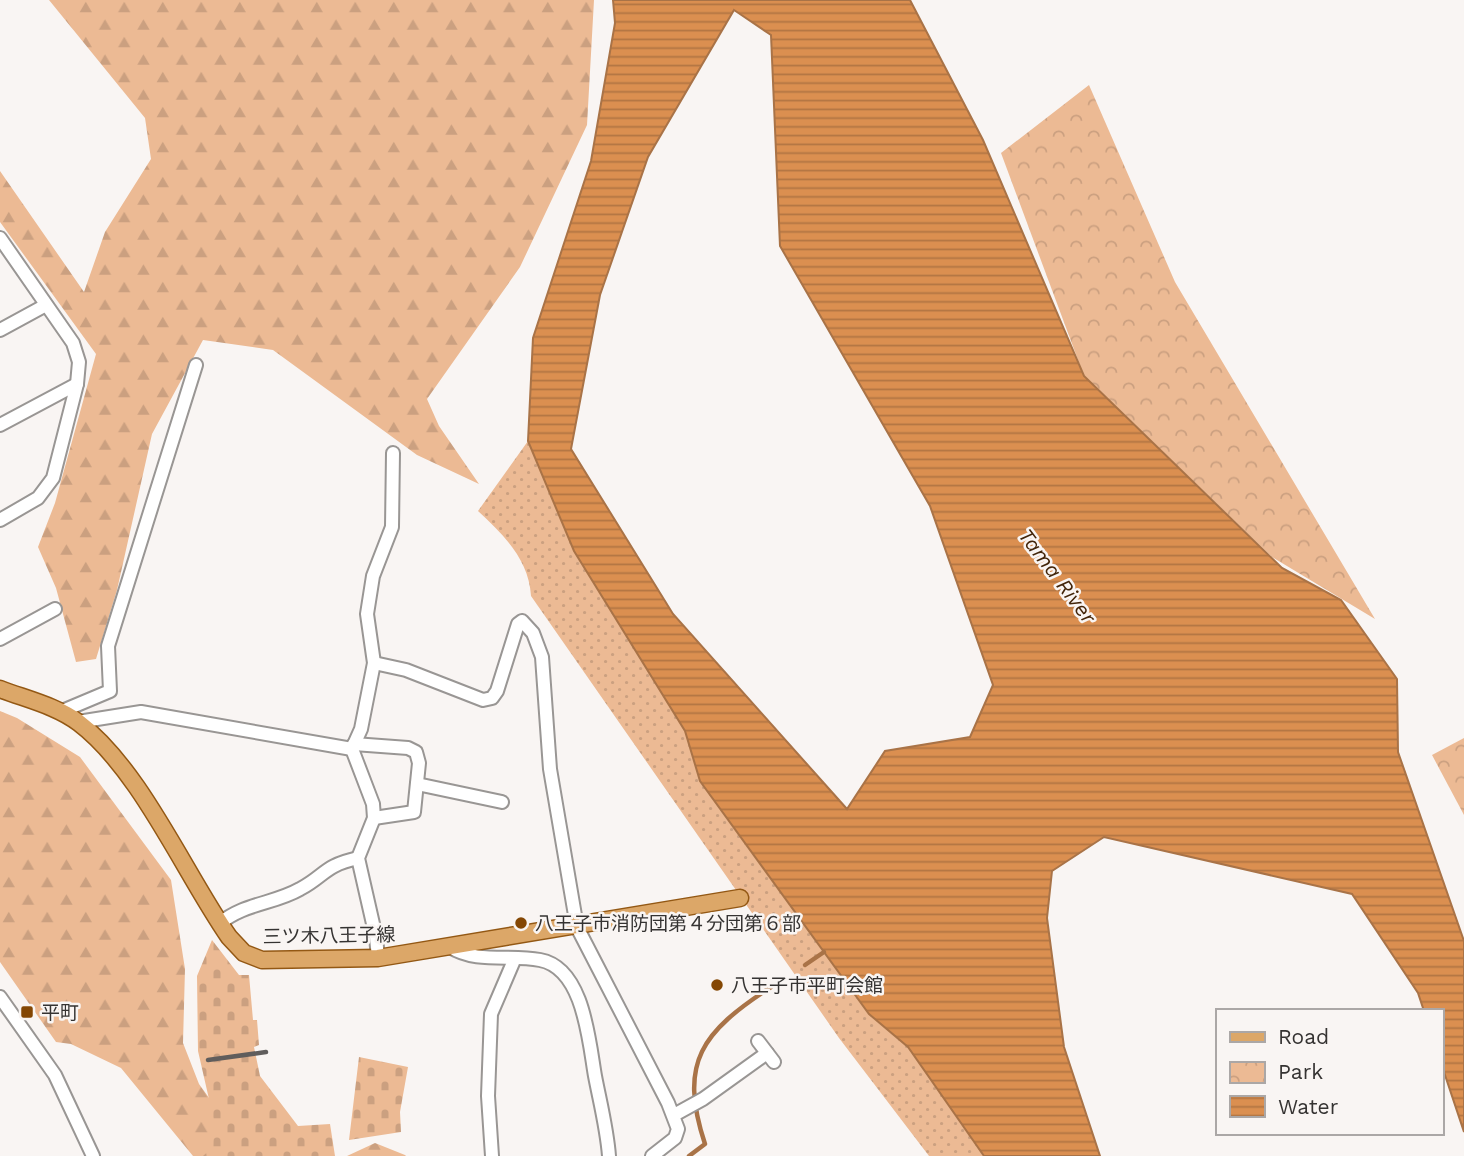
<svg xmlns="http://www.w3.org/2000/svg" width="1464" height="1156" font-family="'Work Sans','Noto Sans JP',sans-serif">
<style>
.grass{fill:url(#grass-dots)}
.forest{fill:url(#forest-firs)}
.cemetery{fill:url(#cemetery-stones)}
.park{fill:url(#park-crowns)}
.water{fill:url(#water-rules);stroke:#a97347;stroke-width:2;fill-rule:evenodd}
.lines{fill:none;stroke-linecap:round;stroke-linejoin:round}
.stream{stroke:#a97347;stroke-width:4.5}
.minor-casing{stroke:#999694;stroke-width:16}
.major-casing{stroke:#935814;stroke-width:19}
.minor{stroke:#fff;stroke-width:12}
.major{stroke:#dca768;stroke-width:16}
.rail{stroke:#605d5c;stroke-width:4.5}
.poi-dot{fill:#844704;stroke:#f9f5f3;stroke-width:2.5}
.labels{text-anchor:middle;stroke-width:5;stroke-linejoin:round;paint-order:stroke}
.poi-label{font-size:19px;fill:#353332;stroke:#f9f5f3;text-anchor:start}
.street-label{font-size:19px;fill:#353332;stroke:#f9f5f3}
.water-label{font-size:21px;font-style:italic;fill:#432509;stroke:#f9f5f3}
</style>
<defs>
<pattern id="grass-dots" width="8" height="8" patternUnits="userSpaceOnUse" patternTransform="scale(1.75)"><rect width="8" height="8" fill="#ecba94"/><path d="M2 2h.1M6 6h.1" fill="none" stroke="#cba080" stroke-width="1.8" stroke-linecap="round"/></pattern>
<pattern id="forest-firs" width="22" height="20" patternUnits="userSpaceOnUse" patternTransform="scale(1.75)"><rect width="22" height="20" fill="#ecba94"/><path d="M5 1l3.5 6h-7zM16 11l3.5 6h-7z" fill="#cba080"/></pattern>
<pattern id="cemetery-stones" width="16" height="16" patternUnits="userSpaceOnUse" patternTransform="scale(1.75)"><rect width="16" height="16" fill="#ecba94"/><path d="M2 7V4a2 2 0 0 1 4 0v3zM10 15v-3a2 2 0 0 1 4 0v3z" fill="#cba080"/></pattern>
<pattern id="park-crowns" width="20" height="18" patternUnits="userSpaceOnUse" patternTransform="scale(1.75)"><rect width="20" height="18" fill="#ecba94"/><path d="M2 6a3 3 0 1 1 6 0M12 15a3 3 0 1 1 6 0" fill="none" stroke="#cba080"/></pattern>
<pattern id="water-rules" width="6" height="5" patternUnits="userSpaceOnUse" patternTransform="scale(1.75)"><rect width="6" height="5" fill="#db8f50"/><path d="M0 2.5h6" fill="none" stroke="#b27543"/></pattern>
</defs>
<rect width="100%" height="100%" fill="#f9f5f3"/>
<path class="grass" d="M528 441 574 551 685 731 700 781 869 1014 908 1047 984 1156H929L839 1038 531 596C529 560 504 535 478 511Z"/>
<g class="forest">
<path d="M49 0H594L587 125 520 267 427 399 439 426 479 484 417 455 273 350 203 340 152 434 117 590 96 659 76 662 56 588 38 547 55 503 96 354 0 222V171L84 292 105 232 151 159 145 118Z"/>
<path d="M0 711 17 718 80 757 171 880 185 969 183 1043 199 1084 233 1131 216 1156H193L121 1068 71 1044 56 1042 0 962Z"/>
<path d="M375 1143 405 1155 406 1156H347Z"/>
</g>
<g class="cemetery">
<path d="M212 940 239 975H249L253 1020H257L259 1045 254 1047 260 1076 298 1126 330 1124 335 1156H203L213 1147 214 1121 198 1051 197 976Z"/>
<path d="M359 1057 408 1067 400 1112 401 1132 349 1140Z"/>
</g>
<g class="park">
<path d="M1089 85 1175 282 1375 619 1272 557 1084 376 1001 153Z"/>
<path d="M1464 738V815L1432 755Z"/>
</g>
<path class="water" d="M613 0H910L983 140 1084 376 1282 568 1341 600 1397 679 1398 752 1464 941V1132L1441 1063V1011H1424L1418 993 1352 894 1104 837 1052 871 1047 918 1064 1047 1100 1156H984L908 1047 869 1014 700 781 685 731 574 551 528 441 533 338 591 161 615 23ZM734 10 771 35 780 246 930 506 993 685 970 737 885 751 847 809 673 614 571 449 600 295 648 157Z"/>
<g class="lines">
<g class="stream">
<path d="M805 965 824 952"/>
<path d="M689 1156 705 1144C678 1062 702 1032 771 987"/>
</g>
<g class="minor-casing">
<g id="minor">
<path d="M0 238 73 343 79 362 77 384 53 478 38 498 0 520"/>
<path d="M0 330 46 305"/>
<path d="M0 425 77 384"/>
<path d="M0 639 55 609"/>
<path d="M374 663 406 670 483 700 492 698 497 691 518 624 522 621 533 633 542 657 550 769 577 927 668 1103 678 1129 675 1138 652 1156"/>
<path d="M60 712 110 691 108 646 196 365"/>
<path d="M78 722 141 712 352 749"/>
<path d="M354 744 408 748 416 752 419 763 414 812 374 818"/>
<path d="M417 784 502 802"/>
<path d="M219 924C244 903 274 904 300 889 326 875 323 866 358 858"/>
<path d="M450 947C477 964 510 954 540 960 584 968 589 1042 595 1076 600 1102 607 1129 609 1156"/>
<path d="M378 958 376 937 358 858 374 818 373 804 352 749 361 729 374 663 367 614 373 576 392 527 393 453"/>
<path d="M0 997 55 1075 93 1156"/>
<path d="M758 1041 774 1062"/>
<path d="M674 1115 703 1099 767 1053"/>
<path d="M492 1156 488 1096 491 1014 515 958"/>
</g>
</g>
<g class="major-casing">
<path id="major" d="M0 689C26 699 57 706 79 723 140 769 185 874 229 937L244 953 262 960 378 958 740 898"/>
</g>
<use href="#minor" class="minor"/>
<use href="#major" class="major"/>
<path class="rail" d="M208 1060 266 1052"/>
</g>
<g class="poi-dot">
<circle cx="521" cy="923" r="7"/>
<circle cx="717" cy="985" r="7"/>
<rect x="20" y="1005" width="14" height="14" rx="3.5"/>
</g>
<g class="labels">
<g class="poi-label">
<text x="535" y="930">八王子市消防団第４分団第６部</text>
<text x="731" y="992">八王子市平町会館</text>
<text x="41" y="1019">平町</text>
</g>
<g class="street-label">
<text transform="translate(329 935) rotate(-1)" y="7">三ツ木八王子線</text>
</g>
<g class="water-label">
<text transform="translate(1057 576) rotate(53)" y="7">Tama River</text>
</g>
</g>
<rect x="1216" y="1009" width="228" height="126" fill="#f9f5f3" stroke="#aba7a6" stroke-width="2"/>
<rect x="1230" y="1032" width="35" height="10" fill="#dca768" stroke="#aba7a6" stroke-width="2"/>
<text x="1278" y="1044" font-size="21" fill="#353332">Road</text>
<rect x="1230" y="1062" width="35" height="21" fill="url(#park-crowns)" stroke="#aba7a6" stroke-width="2"/>
<text x="1278" y="1079" font-size="21" fill="#353332">Park</text>
<rect x="1230" y="1096" width="35" height="21" fill="url(#water-rules)" stroke="#aba7a6" stroke-width="2"/>
<text x="1278" y="1114" font-size="21" fill="#353332">Water</text>
</svg>
